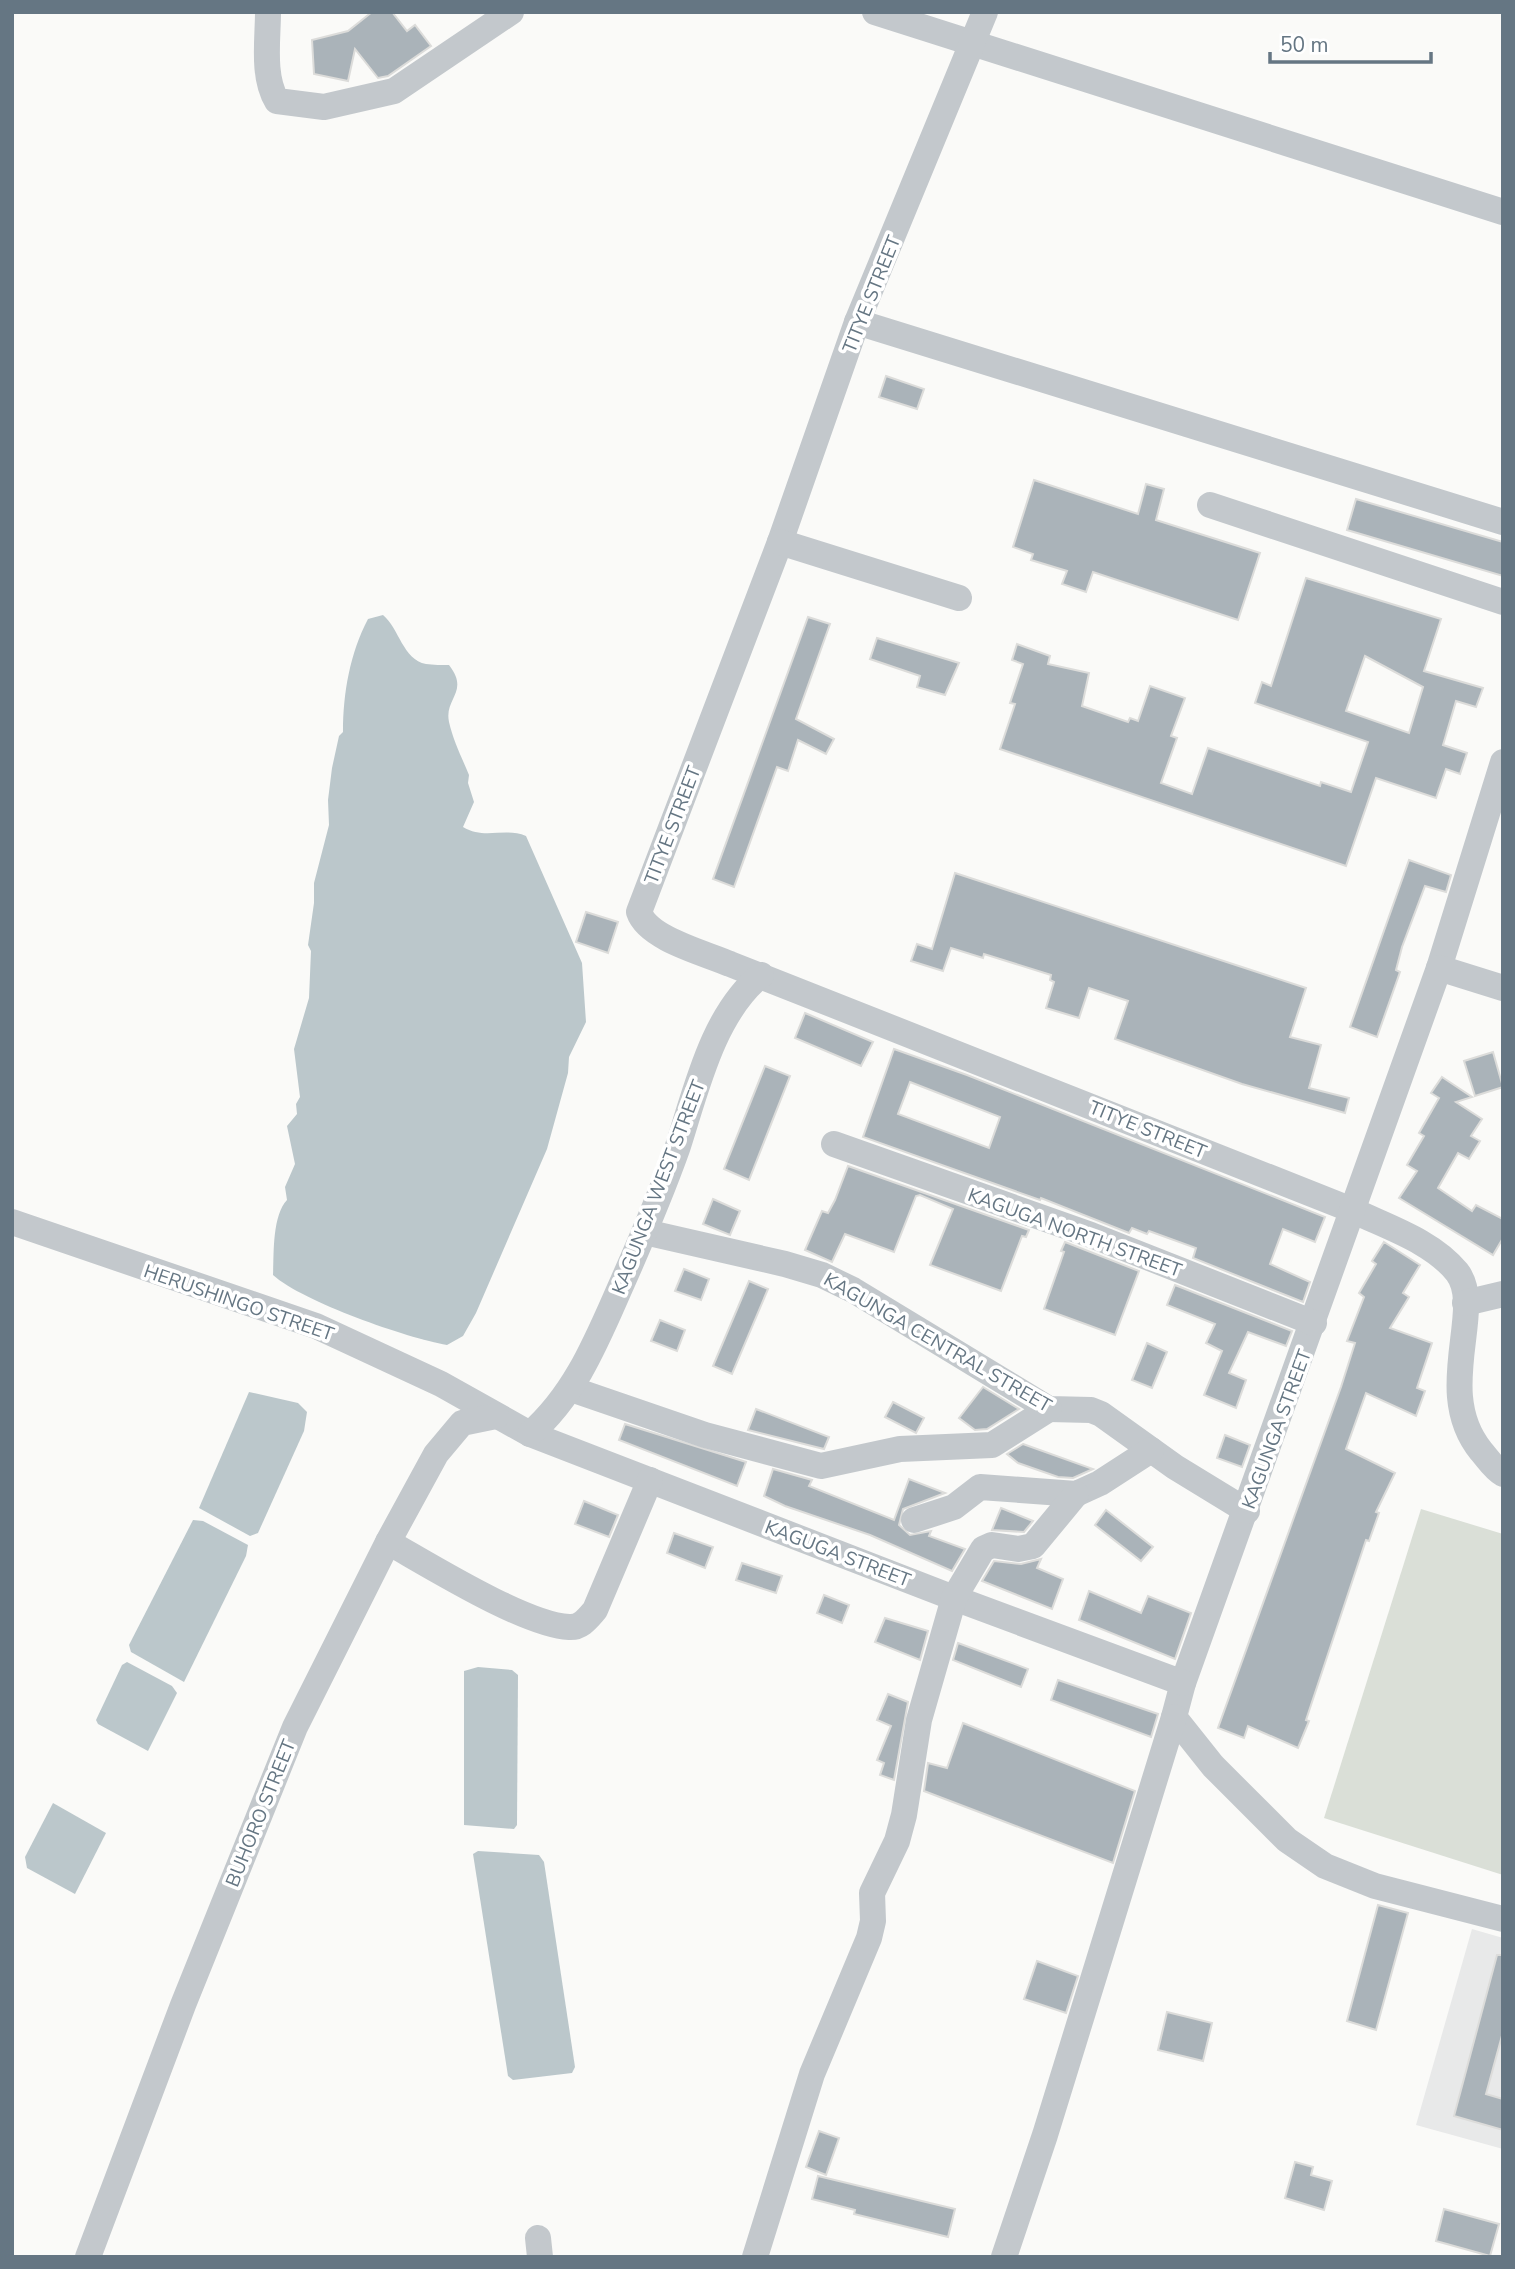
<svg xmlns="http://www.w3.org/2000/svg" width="1515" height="2269" font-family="'Nunito Sans',sans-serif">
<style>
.built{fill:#e8e9e9}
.green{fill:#dadfd7}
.water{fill:#bbc7cb}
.building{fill:#aab3b9;stroke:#dcdcda;stroke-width:2;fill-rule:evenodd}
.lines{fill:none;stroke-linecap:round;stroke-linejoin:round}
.minor{stroke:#c3c8cc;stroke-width:26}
.labels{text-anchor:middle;stroke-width:7;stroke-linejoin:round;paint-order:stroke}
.street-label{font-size:19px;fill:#657683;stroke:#fff}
</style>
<rect width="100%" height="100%" fill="#fafaf8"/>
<path class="built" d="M1472 1929 1503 1938V2149L1416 2125Z"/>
<path class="green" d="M1421 1509 1503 1534V1875L1324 1818Z"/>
<g class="water">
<path d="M383 615C399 628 403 660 426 664 433 665 442 665 449 665 470 692 444 698 449 722 453 740 462 758 469 775L468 783 474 802 463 827C484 840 505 827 526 836L582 963 586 1022 569 1057 568 1073 547 1149 476 1313 463 1336 447 1345C407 1338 303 1302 273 1275 274 1254 272 1216 287 1200L285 1187 295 1164 287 1126 297 1114 296 1104 300 1097 294 1049 309 998 311 951 308 945 314 903V883L329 825 328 800 332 768 339 736 343 732C343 693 350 653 368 619Z"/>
<path d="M249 1392 298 1403 307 1412 304 1431 258 1533 250 1536 199 1508Z"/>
<path d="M193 1520 203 1521 248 1545 246 1556 184 1682 131 1652 129 1645Z"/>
<path d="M127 1662 172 1686 177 1693 148 1751 98 1724 96 1720 122 1665Z"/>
<path d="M478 1667 512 1670 518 1675 517 1825 514 1829 464 1825V1671Z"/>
<path d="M53 1803 106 1833 75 1894 27 1868 25 1857Z"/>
<path d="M478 1851 539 1855 544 1862 575 2067 572 2073 513 2080 508 2076 473 1854Z"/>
</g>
<g class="building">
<path d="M372 12H392L407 31 415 25 431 46 388 76 378 78 355 49 348 81 314 74 312 40 348 31Z"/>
<path d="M886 376 924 389 917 409 879 397Z"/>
<path d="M1034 480 1138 514 1146 484 1164 489 1156 520 1260 553 1238 620 1093 572 1086 592 1062 584 1067 571 1031 560 1033 554 1013 547Z"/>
<path d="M1356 499 1503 542V576L1347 530Z"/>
<path d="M1306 578 1441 619 1424 671 1483 688 1476 707 1456 701 1443 745 1467 753 1460 774 1446 769 1436 798 1376 778 1346 866 1000 749 1015 704 1010 703 1023 664 1012 660 1017 644 1050 656 1048 664 1089 673 1082 706 1128 722 1130 718 1138 721 1150 686 1185 698 1171 736 1177 738 1161 783 1192 794 1208 748 1320 786 1321 782 1351 792 1368 742 1255 703 1262 682 1271 686ZM1365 656 1423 687 1409 733 1346 711Z"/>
<path d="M808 617 830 624 796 719 834 739 826 754 798 740 788 771 777 767 734 887 713 879Z"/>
<path d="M877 638 959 663 945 695 917 687 920 676 870 659Z"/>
<path d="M1409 860 1451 875 1446 892 1425 886 1402 947 1396 970 1400 972 1377 1037 1350 1027Z"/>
<path d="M955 873 1306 988 1290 1037 1321 1045 1309 1088 1349 1098 1345 1113 1242 1084 1115 1039 1128 1001 1089 988 1079 1018 1046 1008 1054 982 1050 980 1051 975 984 954 983 958 951 948 943 971 911 961 917 944 932 949Z"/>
<path d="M586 912 618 922 608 953 576 942Z"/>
<path d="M805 1013 873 1042 861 1066 795 1038Z"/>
<path d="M894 1049 967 1075 1325 1217 1315 1242 1283 1229 1270 1264 1310 1282 1303 1302 1193 1258 1196 1248 1149 1231 1147 1234 1132 1228 1129 1233 1041 1198 1040 1200 863 1137ZM910 1082 1000 1117 989 1148 898 1114Z"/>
<path d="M1493 1052 1503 1087 1475 1096 1464 1061Z"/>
<path d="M765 1066 790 1076 749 1180 724 1169Z"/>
<path d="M1442 1077 1472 1097 1456 1102 1482 1119 1471 1136 1480 1141 1469 1159 1458 1153 1438 1188 1472 1211 1476 1205 1503 1219V1238L1493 1255 1399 1198 1417 1171 1407 1165 1424 1136 1419 1133 1439 1098 1431 1093Z"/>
<path d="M848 1166 1029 1230 1026 1237 1022 1236 1001 1291 930 1265 953 1209 920 1195 916 1196 894 1252 845 1234 832 1262 805 1250 822 1211 828 1213 835 1200Z"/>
<path d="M713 1199 740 1211 730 1235 703 1224Z"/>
<path d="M1065 1242 1139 1271 1115 1335 1044 1309 1064 1252 1061 1251Z"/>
<path d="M1384 1242 1420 1265 1403 1293 1409 1297 1390 1328 1432 1343 1417 1388 1425 1391 1416 1416 1366 1393 1346 1449 1395 1473 1376 1512 1379 1513 1369 1541 1366 1540 1306 1720 1309 1721 1298 1748 1248 1726 1244 1738 1218 1728 1341 1387 1355 1343 1347 1341 1364 1297 1359 1293 1376 1264 1372 1261Z"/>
<path d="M684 1269 709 1279 701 1300 675 1291Z"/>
<path d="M749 1281 768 1289 732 1374 713 1366Z"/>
<path d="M1175 1285 1292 1331 1286 1346 1248 1332 1229 1373 1246 1380 1236 1408 1204 1395 1222 1351 1206 1343 1215 1324 1167 1305Z"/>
<path d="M660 1320 685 1330 677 1351 651 1341Z"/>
<path d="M1147 1343 1167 1352 1152 1388 1132 1380Z"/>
<path d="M983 1387 1019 1409 987 1429 975 1430 959 1418Z"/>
<path d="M893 1402 924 1418 916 1433 885 1417Z"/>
<path d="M756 1409 829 1437 824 1449 748 1430Z"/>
<path d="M625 1424 746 1462 737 1486 619 1440Z"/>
<path d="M1225 1435 1250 1445 1242 1467 1217 1458Z"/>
<path d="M1023 1444 1093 1469 1073 1478 1058 1477 1018 1463 1007 1454Z"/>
<path d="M773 1469 812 1480 809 1486 894 1520 909 1479 945 1493 903 1509 899 1525 910 1535 931 1531 929 1536 965 1549 952 1571 870 1535 785 1506 764 1496Z"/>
<path d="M584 1501 618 1515 609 1537 575 1524Z"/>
<path d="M1001 1508 1033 1521 1024 1532 992 1530Z"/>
<path d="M1106 1510 1153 1547 1141 1561 1095 1525Z"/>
<path d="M674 1533 713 1547 705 1568 667 1553Z"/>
<path d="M1041 1559 1037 1568 1063 1579 1052 1609 982 1581 994 1561 1021 1564Z"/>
<path d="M742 1563 782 1576 776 1593 736 1580Z"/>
<path d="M1089 1591 1141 1613 1148 1596 1191 1613 1175 1659 1079 1620Z"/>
<path d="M824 1595 849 1605 842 1623 817 1613Z"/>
<path d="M885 1618 928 1631 920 1660 875 1642Z"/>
<path d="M958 1643 1028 1669 1021 1687 953 1660Z"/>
<path d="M1058 1680 1158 1714 1151 1737 1051 1700Z"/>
<path d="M888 1694 908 1702 894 1780 880 1775 884 1763 877 1760 891 1726 877 1720Z"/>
<path d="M963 1723 1135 1791 1113 1863 924 1791 928 1763 947 1768Z"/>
<path d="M1378 1905 1408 1913 1376 2030 1347 2021Z"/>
<path d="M1497 1955H1503V2032L1486 2094 1503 2099V2130L1454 2116Z"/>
<path d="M1037 1961 1078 1976 1066 2013 1024 1999Z"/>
<path d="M1167 2012 1212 2023 1203 2061 1158 2050Z"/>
<path d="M819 2131 839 2138 826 2175 806 2167Z"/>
<path d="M1295 2162 1313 2167 1311 2175 1332 2181 1324 2210 1285 2198Z"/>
<path d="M818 2176 955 2209 948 2237 854 2214 855 2210 812 2199Z"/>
<path d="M1444 2209 1499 2224 1490 2256 1436 2241Z"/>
</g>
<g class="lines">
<g class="minor">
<path d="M268 12C268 39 262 77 277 101L324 107 394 91 511 12"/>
<path d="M875 12 1503 212"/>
<path d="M985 12 857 322 780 542 639 912C648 939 705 953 730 964L1352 1210C1387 1227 1432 1241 1457 1272 1486 1309 1432 1391 1481 1451 1488 1459 1494 1469 1503 1474"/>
<path d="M857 322 1503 522"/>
<path d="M1210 505 1503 602"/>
<path d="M780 542 959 598"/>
<path d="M1503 762 1439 968 1183 1683 1174 1717 1213 1766 1287 1840 1325 1866 1375 1886 1503 1919"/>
<path d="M1439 968 1503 988"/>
<path d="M834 1144 1091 1235 1314 1323"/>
<path d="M12 1222 316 1326 441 1384 530 1434 954 1598 1183 1683"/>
<path d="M645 1232 785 1264 822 1275 853 1290 1049 1409 1091 1410 1101 1414 1175 1467 1247 1511"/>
<path d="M1465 1303 1503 1294"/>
<path d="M571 1389 705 1435 821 1466 900 1449 992 1445 1049 1409"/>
<path d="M530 1434C577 1393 598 1337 623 1281 642 1238 661 1194 677 1149 696 1091 712 1015 761 975"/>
<path d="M914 1520 954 1507 980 1487 1076 1494 1100 1483 1151 1450"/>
<path d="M388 1542C429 1565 525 1625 569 1627 581 1628 588 1618 595 1610L650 1480"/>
<path d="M538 2238 540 2257"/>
<path d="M88 2257 183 2005 295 1727 388 1542 436 1454 462 1423 496 1416"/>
<path d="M755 2257 812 2074 869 1938 873 1921 872 1893 897 1841 904 1815 919 1720 954 1598 983 1549 992 1545 1018 1549 1033 1546 1076 1494"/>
<path d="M1004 2257 1045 2135 1174 1717"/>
</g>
</g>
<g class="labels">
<g class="street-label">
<text transform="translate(871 294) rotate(-68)" y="7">TITYE STREET</text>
<text transform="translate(672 825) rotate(-69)" y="7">TITYE STREET</text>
<text transform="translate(1148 1129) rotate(22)" y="7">TITYE STREET</text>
<text transform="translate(658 1187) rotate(-69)" y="7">KAGUNGA WEST STREET</text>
<text transform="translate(1075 1232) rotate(20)" y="7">KAGUGA NORTH STREET</text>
<text transform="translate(239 1302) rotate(19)" y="7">HERUSHINGO STREET</text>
<text transform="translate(938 1342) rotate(30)" y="7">KAGUNGA CENTRAL STREET</text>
<text transform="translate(1276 1429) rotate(-70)" y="7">KAGUNGA STREET</text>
<text transform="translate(838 1553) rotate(21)" y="7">KAGUGA STREET</text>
<text transform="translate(260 1813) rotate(-68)" y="7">BUHORO STREET</text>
</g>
</g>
<rect width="1515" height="2269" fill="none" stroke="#657683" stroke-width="28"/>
<path d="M1270 52v10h161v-10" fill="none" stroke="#657683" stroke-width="3.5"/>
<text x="1280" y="52" font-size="21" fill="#657683" stroke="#ffffff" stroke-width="5" paint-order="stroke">50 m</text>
</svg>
